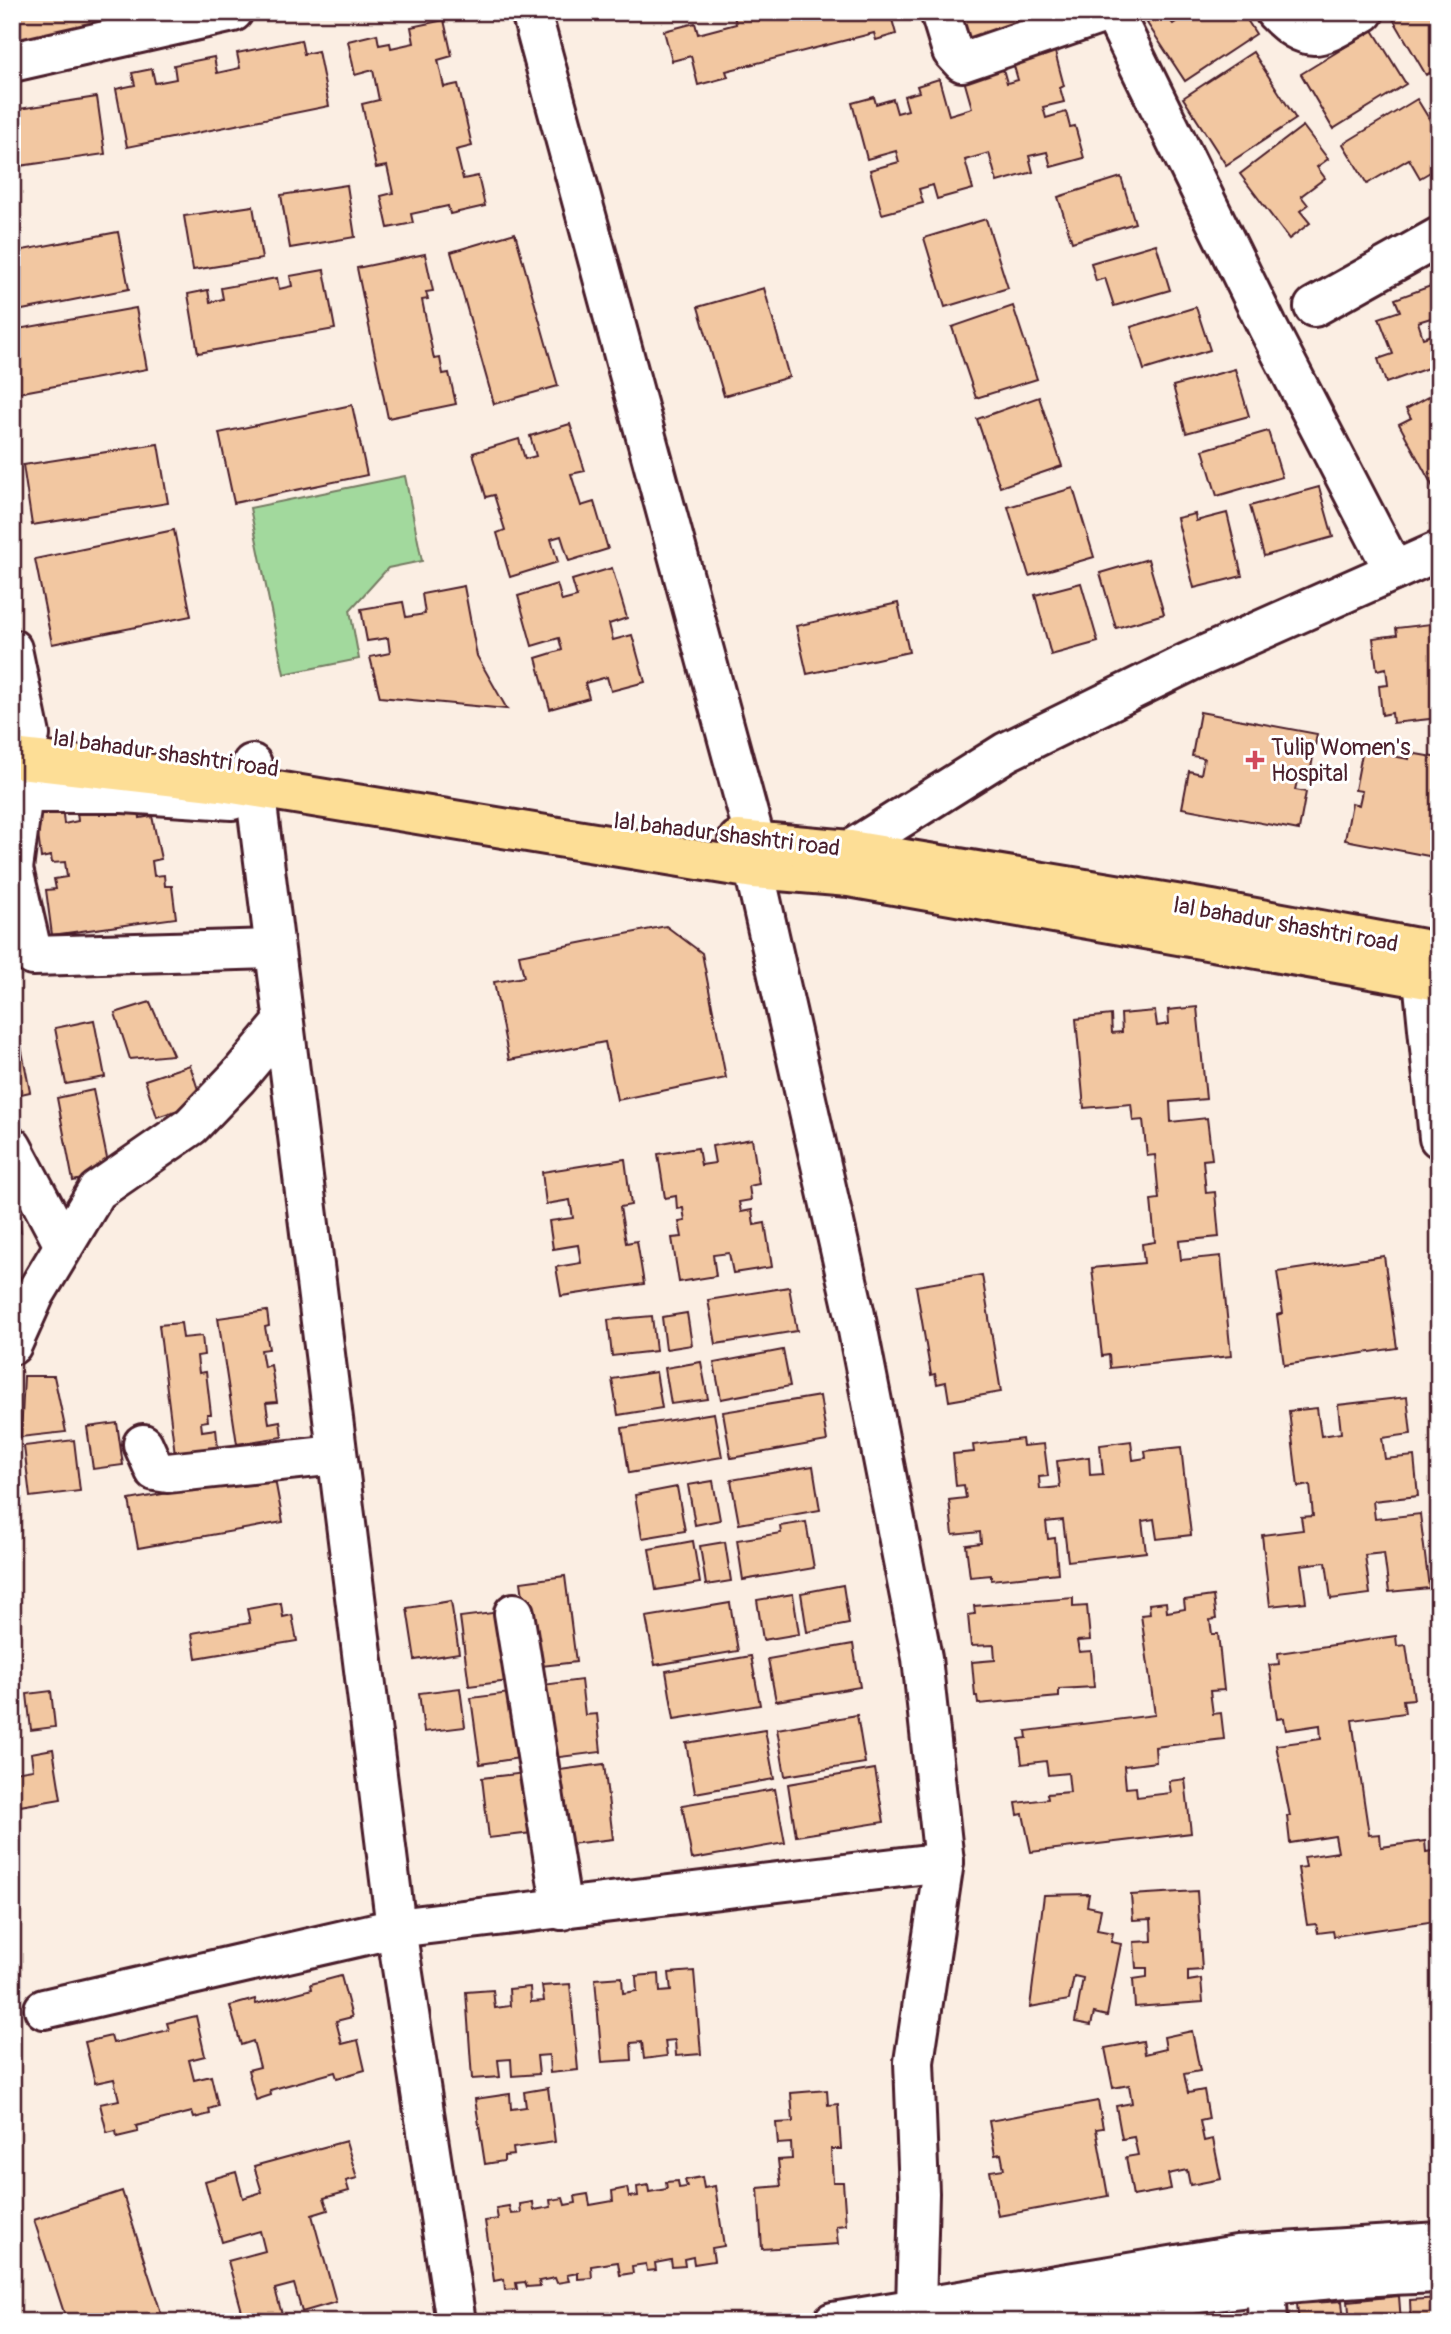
<svg xmlns="http://www.w3.org/2000/svg" width="1451" height="2334" font-family="Pangolin,sans-serif">
<style>
.green{fill:#a2d99d;stroke:#767c64;stroke-width:2}
.building{fill:#f2c7a1;stroke:#4a1f2b;stroke-width:2;fill-rule:evenodd}
.lines{fill:none;stroke-linecap:round;stroke-linejoin:round}
.minor-casing{stroke:#4a1f2b;stroke-width:44}
.major-casing{stroke:#4a1f2b;stroke-width:44}
.minor{stroke:#fff;stroke-width:38}
.major{stroke:#fdde96;stroke-width:38}
.poi-dot{fill:#d1495b;stroke:#fff;stroke-width:2.5}
.labels{text-anchor:middle;stroke-width:6;stroke-linejoin:round;paint-order:stroke}
.poi-label{font-size:23px;fill:#4a1f2b;stroke:#fff;text-anchor:start}
.street-label{font-size:23px;fill:#4a1f2b;stroke:#fff}
</style>
<rect width="100%" height="100%" fill="#fbeee3"/>
<filter id="ink" filterUnits="userSpaceOnUse"><feTurbulence type="fractalNoise" baseFrequency=".0143" numOctaves="2"/><feDisplacementMap in="SourceGraphic" scale="14" xChannelSelector="R" yChannelSelector="G"/><feConvolveMatrix kernelMatrix="1 2 1 2 8 2 1 2 1" color-interpolation-filters="sRGB"/></filter>
<g filter="url(#ink)">
<path class="green" d="M405 476 422 561 388 568 350 610 359 659 284 674 250 508Z"/>
<g class="building">
<path d="M12 12H127L128 20 12 41Z"/>
<path d="M733 12H777L776 20 806 12H890L896 34 876 40 874 33 726 71 728 77 698 85 691 56 672 61 664 31 695 23 698 34 736 24Z"/>
<path d="M969 12H1014L1019 26 969 43 962 19 970 16Z"/>
<path d="M1163 12 1173 24 1191 12H1242L1256 34 1185 81 1147 23Z"/>
<path d="M1389 12H1439V68L1426 75Z"/>
<path d="M444 20 452 56 438 60 444 87 458 84 472 146 456 150 463 179 478 176 485 206 450 214 448 206 411 214 413 223 388 228 381 196 393 193 387 166 376 168 362 104 379 100 373 70 355 75 348 41 377 34 379 45 390 43 391 48 414 43 411 27Z"/>
<path d="M1373 30 1406 84 1333 129 1301 74Z"/>
<path d="M301 40 304 54 318 51 329 106 127 147 116 89 135 85 132 73 152 69 155 83 176 79 174 65 214 57 217 73 240 68 237 53Z"/>
<path d="M1054 48 1064 86 1060 88 1064 102 1043 107 1046 118 1066 112 1070 127 1075 126 1084 158 1051 167 1047 152 1029 156 1033 172 997 182 989 153 965 160 973 189 937 199 933 185 919 189 923 203 882 214 870 170 899 162 896 151 867 159 852 103 874 97 876 104 893 99 897 113 908 110 904 96 919 92 917 86 939 79 949 115 972 108 962 73 1001 62 1007 83 1018 80 1012 59Z"/>
<path d="M1253 52 1296 119 1226 165 1183 98Z"/>
<path d="M97 97 105 154 12 167V110Z"/>
<path d="M1417 99 1439 135V167L1420 178 1409 159 1367 184 1343 144Z"/>
<path d="M1303 126 1328 159 1317 167 1325 178 1301 196 1308 205 1300 211 1310 223 1289 239 1240 174Z"/>
<path d="M1121 177 1135 223 1072 242 1058 197Z"/>
<path d="M347 185 355 237 290 248 281 195Z"/>
<path d="M253 206 262 259 193 270 184 216Z"/>
<path d="M986 219 1008 288 945 307 924 238Z"/>
<path d="M118 232 129 289 12 312V252Z"/>
<path d="M515 233 558 386 494 404 451 252Z"/>
<path d="M1156 244 1170 290 1114 306 1105 278 1096 281 1091 263Z"/>
<path d="M425 254 433 291 426 292 428 299 422 300 434 359 440 358 443 374 449 373 456 404 388 418 357 268Z"/>
<path d="M324 270 335 329 198 353 188 294 208 290 210 302 223 299 221 288 277 278 279 289 292 286 290 276Z"/>
<path d="M1439 283V364L1386 383 1378 359 1393 354 1379 318 1400 311 1395 299ZM1434 317 1438 333 1423 338 1418 322Z"/>
<path d="M764 288 789 377 724 396 698 307Z"/>
<path d="M1013 306 1037 379 976 398 952 327Z"/>
<path d="M1196 307 1210 350 1144 370 1131 327Z"/>
<path d="M136 308 147 369 12 394V330Z"/>
<path d="M1235 369 1249 416 1186 433 1173 386Z"/>
<path d="M1439 391V498L1399 424 1411 418 1406 409Z"/>
<path d="M1039 397 1062 466 1000 487 977 419Z"/>
<path d="M352 405 367 475 234 503 219 433Z"/>
<path d="M570 424 585 471 571 474 581 506 594 502 608 549 569 561 561 536 551 539 558 562 510 577 497 533 505 530 494 495 486 497 473 453 519 439 525 459 536 456 530 436Z"/>
<path d="M1268 431 1282 477 1217 496 1203 450Z"/>
<path d="M158 444 168 503 32 525 23 465Z"/>
<path d="M1319 487 1333 537 1264 556 1250 506Z"/>
<path d="M1073 488 1094 557 1029 576 1008 507Z"/>
<path d="M1227 513 1242 576 1194 588 1177 518 1195 514 1196 521Z"/>
<path d="M174 530 191 616 52 644 35 559Z"/>
<path d="M1148 559 1164 614 1116 628 1100 573Z"/>
<path d="M612 568 627 618 609 624 613 640 632 635 645 682 611 691 607 677 585 683 589 698 550 709 536 658 562 650 559 638 532 646 518 596 557 584 562 601 577 597 572 580Z"/>
<path d="M1081 583 1098 642 1051 655 1035 595Z"/>
<path d="M464 586 477 656 507 709 380 697 370 657 390 653 388 638 367 641 361 609 403 602 406 617 425 614 422 594Z"/>
<path d="M898 603 909 652 807 674 796 626Z"/>
<path d="M1439 623V718L1393 723 1392 713 1382 715 1379 686 1388 685 1386 668 1377 670 1373 638 1397 635 1396 628Z"/>
<path d="M1200 712 1317 734 1310 774 1299 772 1295 790 1306 792 1299 830 1182 808 1189 771 1201 774 1204 758 1192 756Z"/>
<path d="M1364 743 1394 750 1392 756 1409 759 1410 753 1439 758V858L1345 840 1352 803 1359 805 1362 791 1355 790Z"/>
<path d="M76 804 139 809 140 818 152 816 161 859 152 861 154 876 164 875 165 886H172L176 918 52 935 46 890 56 889 54 879 67 877 65 862 52 863 51 856 41 858 35 809 62 805 64 824 78 821Z"/>
<path d="M666 926 702 953 726 1078 617 1100 605 1042 509 1060 494 982 524 977 519 955Z"/>
<path d="M150 1002 173 1055 130 1059 115 1013Z"/>
<path d="M1197 1007 1206 1099 1170 1102 1171 1122 1207 1118 1212 1159 1203 1160 1206 1193 1215 1192 1219 1237 1179 1241 1181 1260 1221 1256 1231 1356 1110 1368 1109 1355 1102 1356 1092 1268 1144 1263 1142 1244 1155 1242 1151 1200 1159 1199 1155 1155 1147 1156 1143 1120 1133 1121 1131 1104 1084 1108 1076 1019 1111 1015 1112 1033 1122 1032 1121 1014 1155 1011 1157 1026 1169 1024 1168 1010Z"/>
<path d="M94 1020 105 1077 66 1084 55 1028Z"/>
<path d="M20 1041 30 1092 12 1096V1042Z"/>
<path d="M190 1065 202 1102 157 1117 145 1080Z"/>
<path d="M93 1090 110 1173 73 1181 57 1098Z"/>
<path d="M752 1139 759 1184 749 1186 751 1200 739 1202 741 1212 752 1210 754 1225 765 1223 772 1267 733 1273 729 1253 713 1255 716 1276 679 1282 672 1238 682 1237 679 1222 685 1221 683 1208 677 1209 676 1196 665 1198 658 1154 698 1148 701 1165 715 1163 712 1146Z"/>
<path d="M625 1159 631 1205 620 1207 626 1243 637 1241 644 1284 561 1296 556 1267 581 1263 578 1245 553 1249 549 1221 573 1218 570 1200 546 1204 542 1172Z"/>
<path d="M17 1202 21 1232 12 1233V1203Z"/>
<path d="M1384 1256 1397 1348 1284 1365 1277 1315 1283 1313 1277 1272Z"/>
<path d="M982 1275 1001 1392 949 1401 946 1382 937 1384 935 1374 931 1375 916 1286Z"/>
<path d="M789 1287 797 1331 716 1344 708 1300Z"/>
<path d="M267 1311 269 1326 265 1327 269 1349 261 1350 264 1367 271 1365 277 1402 266 1403 269 1423 280 1421 282 1437 237 1444 218 1318Z"/>
<path d="M687 1313 692 1345 666 1349 662 1317Z"/>
<path d="M652 1316 656 1351 612 1356 608 1320Z"/>
<path d="M181 1323 183 1338 202 1336 204 1355 197 1356 199 1373 206 1372 211 1414H207L208 1421 201 1422 202 1431 216 1429 218 1449 175 1454 159 1325Z"/>
<path d="M783 1350 790 1386 721 1399 714 1363Z"/>
<path d="M701 1362 708 1399 671 1404 665 1368Z"/>
<path d="M656 1372 662 1408 618 1415 612 1379Z"/>
<path d="M24 1376H54L66 1432 21 1437Z"/>
<path d="M820 1396 827 1441 731 1458 723 1412Z"/>
<path d="M1407 1397 1411 1434 1382 1438 1385 1459 1414 1456 1418 1496 1373 1501 1375 1519 1420 1514 1429 1588 1389 1592 1384 1553 1365 1555 1370 1594 1331 1599 1326 1562 1301 1565 1306 1602 1270 1606 1262 1535 1303 1530 1301 1517 1313 1516 1310 1485 1298 1487 1289 1411 1317 1408 1321 1436 1341 1433 1338 1405Z"/>
<path d="M714 1413 722 1457 629 1473 622 1428Z"/>
<path d="M117 1423 123 1465 93 1469 87 1427Z"/>
<path d="M1022 1439 1023 1446 1044 1444 1048 1476 1039 1477 1040 1489 1060 1487 1057 1461 1089 1457 1090 1475 1103 1474 1100 1445 1131 1441 1133 1460 1146 1458 1145 1451 1181 1447 1191 1535 1157 1539 1154 1519 1142 1521 1146 1552 1068 1561 1063 1520 1046 1522 1048 1539 1055 1538 1058 1573 991 1580V1575L970 1577 966 1545 981 1543 980 1532 953 1535 949 1500 966 1498 964 1485 956 1486 953 1454 974 1452 973 1445Z"/>
<path d="M74 1440 80 1491 30 1497 24 1446Z"/>
<path d="M813 1466 820 1510 739 1524 731 1480Z"/>
<path d="M274 1474 283 1522 138 1548 129 1500Z"/>
<path d="M713 1481 720 1520 695 1525 688 1485Z"/>
<path d="M677 1487 685 1531 642 1538 635 1495Z"/>
<path d="M806 1522 814 1568 743 1580 737 1540 781 1533 780 1526Z"/>
<path d="M693 1541 700 1583 656 1590 649 1549Z"/>
<path d="M725 1542 731 1581 706 1585 700 1546Z"/>
<path d="M565 1576 576 1662 533 1667 521 1582Z"/>
<path d="M843 1585 849 1624 807 1632 801 1593Z"/>
<path d="M793 1594 799 1634 763 1640 757 1600Z"/>
<path d="M1213 1596 1216 1619 1210 1620 1212 1634H1218L1224 1690 1210 1691 1213 1714 1221 1713 1224 1739 1155 1747 1156 1762 1124 1766 1126 1788 1136 1787 1137 1797 1171 1793 1169 1781 1185 1779 1191 1833 1031 1852 1023 1814 1018 1815 1016 1803 1048 1799 1047 1794 1070 1792 1068 1773 1048 1775 1046 1761 1022 1764 1019 1739 1027 1738 1026 1731 1155 1715 1141 1615 1150 1614 1149 1604 1166 1602 1167 1612 1185 1609 1184 1600Z"/>
<path d="M1073 1598V1607L1087 1606 1090 1640 1077 1641 1079 1652 1091 1651 1094 1687 1059 1689V1697L978 1704 977 1696H975L972 1662 995 1660 994 1645 971 1646 968 1615 975 1614 974 1606Z"/>
<path d="M451 1601 459 1653 415 1660 407 1608Z"/>
<path d="M281 1603 283 1617 292 1615 297 1641 196 1658 192 1633 250 1623 247 1609Z"/>
<path d="M730 1603 738 1651 655 1665 646 1617Z"/>
<path d="M508 1611 517 1680 469 1686 460 1617Z"/>
<path d="M1396 1636 1397 1646 1406 1645 1414 1699 1403 1700 1405 1713 1352 1720 1369 1835 1380 1834 1381 1847 1425 1841 1426 1852 1432 1851 1439 1899V1908L1435 1909 1436 1921 1334 1936 1333 1931 1318 1933 1316 1924 1307 1925 1298 1868 1306 1867 1304 1857 1338 1852 1335 1836 1290 1843 1287 1816H1290L1276 1745 1321 1739 1320 1725 1286 1730 1284 1718 1277 1719 1269 1665 1279 1664 1278 1653Z"/>
<path d="M853 1644 860 1687 776 1701 768 1659Z"/>
<path d="M751 1656 760 1705 674 1719 666 1671Z"/>
<path d="M581 1680 585 1715 597 1714 601 1752 544 1759 535 1686Z"/>
<path d="M460 1688 465 1727 424 1732 419 1693Z"/>
<path d="M51 1691 55 1727 31 1730 27 1694Z"/>
<path d="M517 1692 526 1757 480 1764 471 1698Z"/>
<path d="M857 1715 865 1763 785 1776 777 1729Z"/>
<path d="M765 1730 774 1779 695 1793 686 1743Z"/>
<path d="M53 1749 61 1799 20 1806 14 1772 33 1769 31 1753Z"/>
<path d="M604 1764 613 1839 554 1846 545 1772Z"/>
<path d="M875 1769 884 1822 796 1836 788 1784Z"/>
<path d="M533 1772 540 1832 489 1838 482 1778Z"/>
<path d="M775 1789 785 1843 692 1859 682 1805Z"/>
<path d="M1197 1891 1202 1970 1188 1971V1981L1201 1979 1203 2002 1135 2007 1133 1979 1147 1977V1968H1136L1134 1942 1152 1941 1151 1919 1133 1920 1131 1895Z"/>
<path d="M1089 1894 1087 1906 1101 1909 1097 1930 1113 1933 1111 1942 1121 1944 1107 2016 1094 2013 1091 2025 1075 2022 1083 1978 1074 1976 1069 2000 1030 2007 1044 1895Z"/>
<path d="M694 1971 701 2054 676 2056 675 2040 665 2041 667 2056 644 2059 642 2042 631 2043 632 2060 602 2062 595 1979 622 1977 623 1993 637 1991 636 1976 659 1974 660 1992 671 1991 669 1973Z"/>
<path d="M341 1976 352 2017 336 2021 342 2044 358 2040 365 2070 337 2078 335 2072 270 2090 271 2095 256 2100 248 2070 260 2067 253 2041 241 2045 230 2006 255 1999 256 2004 312 1989 311 1984Z"/>
<path d="M570 1984 578 2070 550 2073 549 2055 537 2056 539 2074 512 2076 511 2059 498 2060 500 2077 472 2079 466 1992 493 1990 495 2008 510 2006 509 1989 530 1987 531 2002 544 2001 542 1986Z"/>
<path d="M196 2016 205 2056 189 2060 194 2080 211 2076 218 2106 209 2109 210 2114 194 2118 192 2112 136 2126 138 2132 117 2137 116 2131 107 2133 100 2104 119 2100 114 2079 95 2083 85 2042 111 2036 113 2043 169 2030 167 2023Z"/>
<path d="M1192 2031 1200 2071 1184 2074 1188 2093 1204 2090 1209 2119 1200 2121 1204 2141 1213 2139 1221 2179 1190 2185 1187 2170 1168 2174 1171 2189 1133 2196 1126 2157 1138 2155 1134 2137 1122 2139 1116 2106 1132 2103 1129 2085 1113 2088 1105 2048 1143 2041 1145 2054 1166 2049 1164 2037Z"/>
<path d="M548 2088 555 2142 513 2148 514 2155 504 2156V2161L485 2164 475 2099 510 2094 511 2109 526 2107 524 2092Z"/>
<path d="M827 2090 828 2105 838 2104 841 2149H831L833 2182H843L846 2225 836 2226 838 2244 762 2249 758 2188 781 2186 778 2160 792 2159 791 2143 778 2144 776 2123 793 2122 791 2093Z"/>
<path d="M1098 2101 1103 2128 1096 2129 1108 2196 998 2216 990 2171 1004 2169 1001 2154 995 2155 989 2121Z"/>
<path d="M346 2141 357 2178 346 2181 349 2191 324 2198 328 2210 312 2215 336 2302 302 2312 294 2284 275 2289 283 2318 268 2322H245L228 2261 265 2251 260 2231 222 2242 205 2181 236 2172 243 2198 262 2192 254 2166Z"/>
<path d="M702 2177 704 2188 715 2186 724 2246 712 2248 714 2261 694 2264 693 2257 684 2259 685 2266 672 2267 671 2260 655 2263 656 2270 647 2271 646 2264 632 2266 633 2273 620 2275 618 2262 591 2266 592 2278 578 2279V2273L567 2275 569 2281 557 2283 555 2278 539 2281 540 2286 527 2287 525 2282 516 2283 517 2289 505 2290 504 2279 494 2281 485 2221 498 2219 496 2208 509 2206 511 2214 521 2213 520 2204 533 2202 534 2210 551 2207 550 2200 563 2198 565 2205 576 2203 575 2196 588 2194 590 2205 613 2201 612 2191 627 2188 629 2197 638 2196 637 2187 648 2185 649 2192 667 2189 666 2182 678 2181 679 2188 687 2187 685 2180Z"/>
<path d="M122 2191 164 2322H67L34 2220Z"/>
<path d="M1399 2296 1401 2322H1350L1348 2301Z"/>
<path d="M1439 2298V2322H1411L1410 2300Z"/>
<path d="M1342 2301 1344 2322H1299L1297 2304Z"/>
</g>
<g class="lines">
<g class="minor-casing">
<g id="minor">
<path d="M531 12 756 843 754 869 855 1315 922 1658 944 1862 914 2062 919 2193 916 2308"/>
<path d="M940 12 952 51 962 62 1108 12"/>
<path d="M1113 12 1267 326 1394 571"/>
<path d="M1275 12C1312 50 1324 34 1364 12"/>
<path d="M12 62 233 12"/>
<path d="M1314 307 1439 237"/>
<path d="M12 649 30 735"/>
<path d="M252 764 396 1928 456 2322"/>
<path d="M232 800 123 793H23L13 869 33 956 274 949"/>
<path d="M850 850 1006 752 1189 662 1439 551"/>
<path d="M1423 978 1439 1138"/>
<path d="M12 1147 64 1245"/>
<path d="M12 1345 35 1294 97 1191 191 1126 238 1077 283 1023"/>
<path d="M143 1444 155 1471 168 1473 336 1455"/>
<path d="M514 1613 562 1910"/>
<path d="M44 2009 396 1928 944 1862"/>
<path d="M1266 2284 1268 2322"/>
<path d="M833 2322 1237 2255 1439 2242"/>
<path d="M1003 2322C1148 2298 1292 2278 1439 2273"/>
</g>
</g>
<g class="major-casing">
<g id="major">
<path d="M12 758 221 782 754 869 849 877 1439 981"/>
<path d="M738 840 850 850 1212 910 1439 952"/>
</g>
</g>
<use href="#minor" class="minor"/>
<use href="#major" class="major"/>
</g>
</g>
<path class="poi-dot" d="M1251.5 749.5h7v7h7v7h-7v7h-7v-7h-7v-7h7z"/>
<g class="labels">
<g class="poi-label">
<text x="1271" y="755">Tulip Women's<tspan x="1271" dy="26">Hospital</tspan></text>
</g>
<g class="street-label">
<text transform="translate(166 753) rotate(8)" y="8">lal bahadur shashtri road</text>
<text transform="translate(727 834) rotate(7)" y="8">lal bahadur shashtri road</text>
<text transform="translate(1286 924) rotate(10)" y="8">lal bahadur shashtri road</text>
</g>
</g>
<rect width="1451" height="2334" fill="none" stroke="#fff" stroke-width="42"/>
<rect x="21" y="21" width="1409" height="2292" fill="none" stroke="#4a1f2b" stroke-width="2.5" filter="url(#ink)"/>
</svg>
